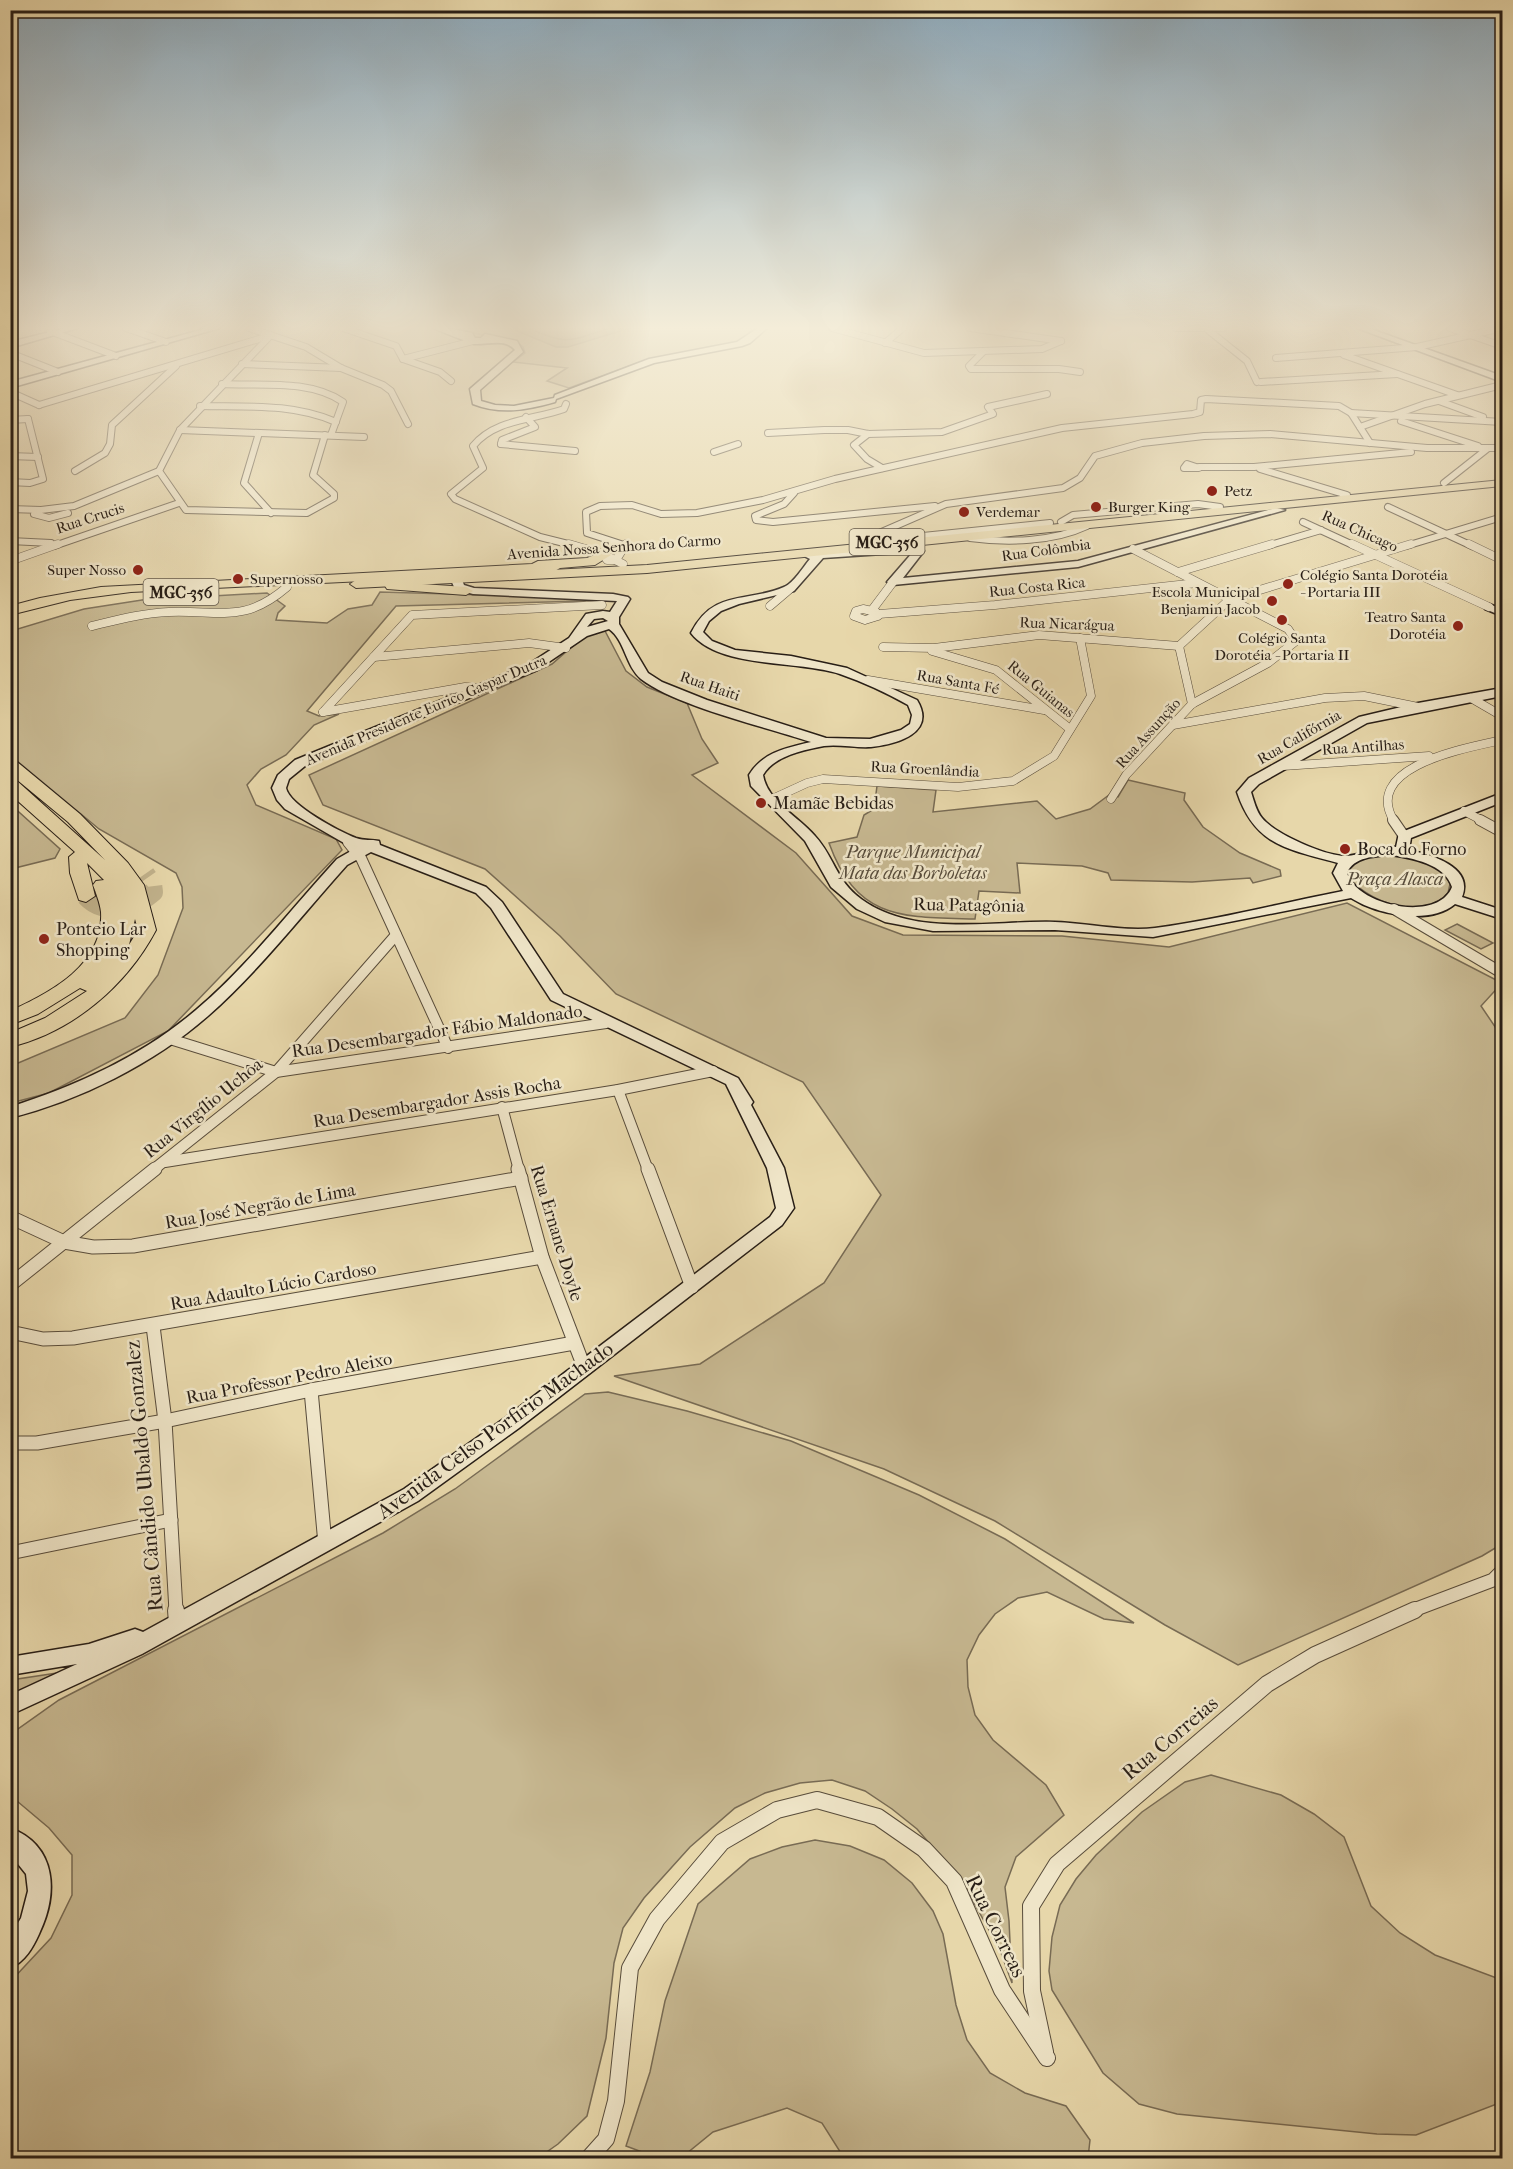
<svg xmlns="http://www.w3.org/2000/svg" width="1513" height="2169" font-family="'IM FELL French Canon',serif">
<style>
.green{fill:#c7b891;stroke:#786b54;stroke-width:1.5}
.water{fill:#a69878;stroke:#746751;stroke-width:1.5}
.lines{fill:none;stroke-linecap:round;stroke-linejoin:round}
.shore{stroke:#675b47;stroke-width:1.5}
.highway-tunnel{stroke:#c1b28c;stroke-width:20;stroke-dasharray:20 10;stroke-linecap:butt}
.street-far4-casing{stroke:#584c3b;stroke-width:8}
.street-far3-casing{stroke:#584c3b;stroke-width:9}
.street-far2-casing{stroke:#584c3b;stroke-width:12}
.street-far1-casing{stroke:#584c3b;stroke-width:15}
.street-casing{stroke:#584c3b;stroke-width:18}
.secondary-casing{stroke:#281e16;stroke-width:3}
.primary-casing{stroke:#281e16;stroke-width:2}
.highway-casing{stroke:#281e16;stroke-width:2}
.street-far4{stroke:#efe5c8;stroke-width:6}
.street-far3{stroke:#efe5c8;stroke-width:8}
.street-far2{stroke:#efe5c8;stroke-width:10}
.street-far1{stroke:#efe5c8;stroke-width:13}
.street{stroke:#efe5c8;stroke-width:16}
.secondary{fill:#efe5c8;fill-rule:evenodd}
.primary{fill:#e7d7aa;fill-rule:evenodd}
.highway{fill:#e7d7aa;fill-rule:evenodd}
.poi-dot{fill:#8f2418;stroke:#efe5c8;stroke-width:2}
.labels{text-anchor:middle;stroke-width:5;stroke-linejoin:round;paint-order:stroke}
.far-poi-label{font-size:15px;fill:#281e16;stroke:#efe5c8;text-anchor:start}
.far-street-label{font-size:15px;fill:#281e16;stroke:#efe5c8}
.shield{fill:#efe5c8;stroke:#645a4b;stroke-width:1.5}
.shield-label{font-size:16px;font-weight:bold;fill:#281e16}
.poi-label{font-size:18px;fill:#281e16;stroke:#efe5c8;text-anchor:start}
.park-label{font-size:18px;font-style:italic;fill:#584c3b;stroke:#efe5c8}
.street-label{font-size:18px;fill:#281e16;stroke:#efe5c8}
.near-street-label{font-size:21px;fill:#281e16;stroke:#efe5c8}
</style>
<rect width="100%" height="100%" fill="#e7d7aa"/>
<filter id="stains"><feTurbulence type="fractalNoise" baseFrequency=".00333" numOctaves="4"/><feColorMatrix values="0 0 0 0 .2 0 0 0 0 .09 0 0 0 0 .02 0 0 0 .5 -.17"/></filter>
<radialGradient id="worn" r=".72"><stop offset=".6" stop-color="#630" stop-opacity="0"/><stop offset="1" stop-color="#630" stop-opacity=".3"/></radialGradient>
<g class="green">
<path d="M451 328H753L745 338 735 343 640 362 569 388 547 381 567 368 513 362 525 353 523 347 518 343Z"/>
<path d="M380 592 585 598V601L396 606 307 711 319 716 339 714 314 725 286 755 261 769 247 785 256 805 336 839 342 850 168 1031 49 1093 11 1103V1066L125 1018 158 975 183 908 182 887 176 873 99 829 11 756V631L84 609 142 600 267 593 285 606 278 613 276 620 327 623 348 609 372 605Z"/>
<path d="M604 629 626 671 647 687 687 703 702 739 718 763 692 775 796 853 852 916 903 935 1062 936 1169 947 1347 903 1502 983 1481 1006 1502 1037V1544L1482 1556 1238 1665 1165 1625 995 1521 884 1469 614 1376 700 1364 824 1283 881 1195 803 1082 616 994 560 936 485 869 323 805 309 775 552 664 590 631Z"/>
<path d="M1128 780 1185 793 1184 800 1203 827 1240 853 1280 870 1281 876 1253 883 1250 878 1192 882 1111 880 1108 873 1082 866 1017 863 1020 893 979 891 975 919C903 917 857 921 829 843L857 837 864 815 874 809 877 786 936 790 933 812 1037 801 1056 819 1090 809 1109 795 1118 797Z"/>
<path d="M10 804 60 849 55 858 11 869Z"/>
<path d="M1391 853C1412 858 1441 861 1450 884L1448 893C1423 921 1372 904 1350 879L1349 867 1361 858Z"/>
<path d="M1457 924 1493 943 1481 949 1445 930Z"/>
<path d="M608 1392 687 1411 791 1441 919 1495 1005 1539 1134 1623 1104 1619 1047 1592 1018 1598 995 1614 979 1635 967 1660 968 1687 975 1715 993 1740 1046 1785 1064 1815 1016 1857 1005 1887 1009 1921 1012 1983 1000 1950 962 1881 917 1829 892 1809 865 1791 832 1780 800 1783 765 1793 735 1808 690 1847 644 1898 623 1928 614 1963 606 2038 587 2116 558 2144 538 2158H11L10 1982 51 1938 72 1895V1855L49 1828 11 1796V1734L59 1700 383 1533 455 1489 585 1394Z"/>
<path d="M57 1673 11 1697V1680Z"/>
<path d="M1211 1775 1281 1795 1314 1814 1344 1837 1371 1906 1400 1933 1435 1955 1502 1980V2102L1416 2135 1377 2134 1177 2114 1139 2104 1103 2073 1052 1990 1049 1971 1052 1937 1060 1905 1076 1879 1096 1855 1142 1812 1185 1782Z"/>
<path d="M815 1840 850 1846 884 1860 912 1883 933 1911 943 1934 956 2005 967 2040 990 2073 1025 2093 1066 2106 1090 2140 1088 2158H844L822 2123 787 2108 713 2132 681 2158H658L626 2146 650 2072 665 2001 698 1904 750 1859 782 1847Z"/>
</g>
<path class="water" d="M510 328H630L568 347H556Z"/>
<g class="lines">
<path class="shore" d="M528 328C569 346 569 341 610 328"/>
<path class="highway-tunnel" d="M86 896C104 916 135 908 153 892L152 884 145 874"/>
<g class="street-far4-casing">
<g id="street-far4">
<path d="M126 328 166 342"/>
<path d="M249 328 306 347 341 368 383 385 391 391 408 424"/>
<path d="M343 328 396 346 403 359 440 372 451 381"/>
<path d="M832 328 924 353 1042 349 1061 341"/>
<path d="M970 328 1061 341"/>
<path d="M1176 328H1223"/>
<path d="M1450 328 1502 346"/>
<path d="M1208 330 1247 361 1257 382"/>
<path d="M50 331 116 356"/>
<path d="M271 335 180 430 159 471 186 510 307 513 334 498V494L313 475 325 435"/>
<path d="M885 343 903 328"/>
<path d="M983 352 969 366 971 369H1059L1080 372"/>
<path d="M10 353 58 372"/>
<path d="M1344 355 1457 395"/>
<path d="M1276 358 1417 347 1502 328"/>
<path d="M403 359 473 341"/>
<path d="M242 364 341 368"/>
<path d="M1261 382 1397 374"/>
<path d="M222 384C260 386 310 379 343 402L331 435"/>
<path d="M10 392 39 405"/>
<path d="M1439 401 1483 417"/>
<path d="M566 404 564 409C533 420 495 419 473 446L483 468 451 494 455 499 540 537 576 546"/>
<path d="M39 405 269 336"/>
<path d="M200 406C246 407 293 403 336 422"/>
<path d="M1351 413 1502 422"/>
<path d="M10 420 28 419"/>
<path d="M1401 421 1478 446"/>
<path d="M1360 427 1425 404 1502 385"/>
<path d="M180 430 364 437"/>
<path d="M259 433 244 483 271 513"/>
<path d="M768 433 824 430H848L868 434 942 432 993 414 988 407 1047 394"/>
<path d="M868 434 854 445 867 459 882 468"/>
<path d="M501 444 575 451"/>
<path d="M501 444 502 440 535 427 526 417"/>
<path d="M714 452 738 444"/>
<path d="M10 456 38 457"/>
<path d="M1187 464 1199 468H1184Z"/>
<path d="M1199 467H1254L1411 452"/>
<path d="M1260 469 1347 495"/>
<path d="M75 471 105 453 110 444 112 425 176 366"/>
<path d="M10 482 30 483 43 479 28 419"/>
<path d="M1444 483 1487 449"/>
<path d="M794 493 784 504 755 516 756 520 773 522 935 506"/>
<path d="M1388 507 1472 546"/>
<path d="M10 509 41 510 74 506 159 471"/>
<path d="M34 514 49 518 68 513"/>
<path d="M1061 522 1073 515 1198 504 1220 507"/>
<path d="M1303 522 1355 546"/>
<path d="M970 538C1007 543 1053 542 1087 526"/>
<path d="M10 541 51 543"/>
<path d="M874 541 1050 523"/>
<path d="M854 544 946 504 1063 488 1080 478 1095 456 1142 443 1204 436 1270 434 1427 448H1502"/>
<path d="M54 546 179 503"/>
<path d="M627 546 587 533 586 512 600 506 632 505 661 514 697 513 763 500 835 479 1062 428 1193 414 1200 412 1201 400 1206 399 1339 406 1351 413 1370 443"/>
<path d="M1267 546 1321 530"/>
<path d="M1406 546 1502 517"/>
</g>
</g>
<g class="street-far3-casing">
<g id="street-far3">
<path d="M569 544 603 554 623 564"/>
<path d="M1352 544 1489 607"/>
<path d="M1469 544 1502 560"/>
<path d="M604 555 607 560H616L626 544"/>
<path d="M10 561 58 544"/>
<path d="M1178 572 1272 544"/>
<path d="M770 606 790 589"/>
<path d="M863 609 876 612 878 616 865 620 854 616 856 611Z"/>
<path d="M872 610 893 582"/>
<path d="M879 614 995 605 1197 583"/>
<path d="M92 626C117 620 143 613 169 612 220 610 244 624 287 587"/>
<path d="M1179 646 1230 599 1411 544"/>
<path d="M1179 646 1192 704"/>
<path d="M883 647 934 648 1039 635 1179 646"/>
<path d="M932 651 996 670 1070 729"/>
<path d="M374 657 529 643 566 648"/>
<path d="M868 680 1044 710"/>
<path d="M1471 698 1502 716"/>
<path d="M323 712 412 615 602 605"/>
<path d="M323 712 465 687 485 688"/>
<path d="M1173 725 1325 698 1364 696 1418 707"/>
<path d="M1283 766 1429 756"/>
<path d="M1111 799 1126 775 1192 704 1268 663 1296 641 1288 629 1133 549"/>
<path d="M770 800 807 783 823 779 958 787 1013 781 1054 756 1091 696 1080 638"/>
<path d="M1464 811 1483 821"/>
<path d="M1394 821C1361 766 1467 748 1502 740"/>
</g>
</g>
<g class="street-far2-casing">
<g id="street-far2">
<path d="M1393 820 1404 836"/>
<path d="M1480 820 1502 832"/>
<path d="M348 842 361 858 448 1048"/>
<path d="M1394 909 1502 973"/>
<path d="M170 1039 276 1072 606 1023"/>
<path d="M618 1090 648 1170"/>
<path d="M502 1107 519 1170"/>
<path d="M165 1162 618 1090 713 1071"/>
<path d="M153 1170 276 1072 396 935"/>
</g>
</g>
<g class="street-far1-casing">
<g id="street-far1">
<path d="M518 1169 542 1257 584 1367"/>
<path d="M648 1169 692 1287"/>
<path d="M10 1217 64 1242 93 1247 133 1246 521 1178"/>
<path d="M10 1285 155 1169"/>
<path d="M153 1326 165 1421 176 1611"/>
<path d="M10 1332 43 1339 73 1338 542 1257"/>
<path d="M311 1390 325 1544"/>
<path d="M10 1443H37L165 1421 311 1390 574 1343"/>
<path d="M10 1553 171 1520"/>
<path d="M1411 1611 1493 1580 1502 1571"/>
</g>
</g>
<g class="street-casing">
<g id="street">
<path d="M176 1610 177 1623"/>
<path d="M1045 2052 1032 1991 1031 1906 1057 1864 1267 1684 1315 1655 1415 1610"/>
<path d="M589 2158 606 2139 616 2101 630 1968 657 1919 722 1842 777 1810 817 1800 878 1817 924 1849 954 1881 1002 1990 1047 2058"/>
</g>
</g>
<g class="secondary-casing">
<g id="secondary">
<path d="M66 328H78L10 348V342Z"/>
<path d="M208 328H220L10 388V382Z"/>
<path d="M434 328H447L472 333 475 338H481L485 334 517 341 523 352 480 390 481 401 495 405 514 406 554 398 555 395 649 359 737 342 758 328H767L750 343 742 346 654 363 556 399 555 402C527 410 501 415 473 404L470 389 515 350C505 338 488 345 474 344 471 343 436 330 434 328Z"/>
<path d="M1357 328H1368L1502 376V382Z"/>
<path d="M1276 508 1285 510 1078 567 893 585 887 582 913 552 823 558 794 591 739 604 721 611 709 621 703 632 712 641 735 650 791 656 847 668 917 700C937 733 897 744 871 747 855 748 839 744 824 746 803 750 774 756 763 775 767 801 799 817 815 836 836 859 836 884 867 903 921 937 996 920 1055 922 1086 923 1125 932 1155 928 1218 920 1281 903 1343 891L1333 873 1338 863C1288 849 1255 846 1237 792L1249 778 1359 717 1418 703 1502 688V696L1367 723 1259 784 1251 792C1254 801 1256 811 1262 818 1275 834 1325 856 1346 856 1361 856 1376 845 1396 847L1399 833 1502 793V802L1411 838 1409 850C1432 855 1474 867 1462 897L1502 910V919L1455 904C1429 926 1376 914 1351 898L1153 937 1055 930 933 931 885 922 857 909 831 887 805 841 751 786 749 775C763 752 786 748 811 742 766 727 676 706 641 679 626 667 625 640 609 629L587 636 537 670 305 766 289 779 286 788C289 805 340 832 356 838 365 841 371 839 379 841L380 845 486 887 502 902 563 994 738 1078 753 1102 751 1105 784 1168 794 1208 782 1225 519 1428 418 1501 142 1654 10 1715V1695L77 1664 10 1675V1657L89 1644 135 1629 143 1632 404 1489 505 1418 770 1217 776 1208 767 1168 726 1084 551 1000 491 908 476 893 371 852 347 865C302 915 259 971 208 1016 153 1064 81 1100 10 1118V1107C78 1085 142 1056 196 1010 248 966 291 909 337 859L358 847 344 843 285 809 277 800 272 788 278 775 295 760 529 664 569 638 586 614 603 611 610 612 617 601 473 594 455 589 450 578 452 576 475 571V575L462 580 464 585 474 588 613 594 628 597 630 599 619 617V624L648 673 662 682 707 700 826 738 870 739 901 730 910 724 912 715 908 705C887 693 863 682 840 674 798 660 719 669 691 633 713 589 747 603 784 587 794 583 803 567 810 559L804 556 809 553 912 545 913 542H921L924 551 903 578 1078 561ZM603 618 608 621 587 627 594 619ZM1391 855C1412 858 1445 864 1452 887 1438 923 1357 906 1347 873 1353 857 1376 856 1391 855Z"/>
<path d="M1489 604 1502 609V616L1485 609V605Z"/>
<path d="M10 1828C58 1846 58 1895 39 1934 33 1947 25 1962 10 1968V1936L21 1918 28 1891 26 1874 10 1854Z"/>
</g>
</g>
<g class="primary-casing">
<path id="primary" d="M1502 480V486L647 573 356 588 350 584 356 580 647 565Z"/>
</g>
<g class="highway-casing">
<g id="highway">
<path d="M604 551 611 555 595 565 560 568 553 572 131 592 70 600 10 615V606L40 598 101 587 532 564 538 561 587 558Z"/>
<path d="M392 582 466 587 473 591 466 595 387 589 385 586 387 583Z"/>
<path d="M10 760 16 761 80 814 128 863 144 885 156 930C127 985 73 1032 10 1047V1033L45 1018 87 991 80 988 38 1014 10 1025V1011C52 992 104 964 101 912 100 903 96 893 93 885L96 881 104 880 87 863 95 896 86 902 79 900 70 873 69 857 75 852 10 794V779L16 780 105 860 68 822 10 774ZM135 919 138 930 129 945Z"/>
</g>
</g>
<use href="#street-far4" class="street-far4"/>
<use href="#street-far3" class="street-far3"/>
<use href="#street-far2" class="street-far2"/>
<use href="#street-far1" class="street-far1"/>
<use href="#street" class="street"/>
<use href="#secondary" class="secondary"/>
<use href="#primary" class="primary"/>
<use href="#highway" class="highway"/>
</g>
<linearGradient id="sky" x2="0" y2="1"><stop stop-color="#8da9bb"/><stop offset="0.52" stop-color="#f4edd9"/><stop offset="1" stop-color="#f4edd9" stop-opacity="0"/></linearGradient>
<rect width="1513" height="631" fill="url(#sky)"/>
<g class="poi-dot">
<circle cx="1212" cy="491" r="6"/>
<circle cx="1096" cy="507" r="6"/>
<circle cx="964" cy="512" r="6"/>
<circle cx="138" cy="570" r="6"/>
<circle cx="238" cy="579" r="6"/>
<circle cx="1288" cy="584" r="6"/>
<circle cx="1272" cy="601" r="6"/>
<circle cx="1282" cy="620" r="6"/>
<circle cx="1458" cy="626" r="6"/>
<circle cx="761" cy="803" r="6"/>
<circle cx="1345" cy="849" r="6"/>
<circle cx="44" cy="939" r="6"/>
</g>
<g class="labels">
<g class="far-poi-label">
<text x="1224" y="496">Petz</text>
<text x="1108" y="512">Burger King</text>
<text x="976" y="517">Verdemar</text>
<text x="126" y="575" text-anchor="end">Super Nosso</text>
<text x="1300" y="580">Colégio Santa Dorotéia<tspan x="1300" dy="17">- Portaria III</tspan></text>
<text x="250" y="584">Supernosso</text>
<text x="1260" y="597" text-anchor="end">Escola Municipal<tspan x="1260" dy="17">Benjamin Jacob</tspan></text>
<text x="1446" y="622" text-anchor="end">Teatro Santa<tspan x="1446" dy="17">Dorotéia</tspan></text>
<text x="1282" y="643" text-anchor="middle">Colégio Santa<tspan x="1282" dy="17">Dorotéia - Portaria II</tspan></text>
</g>
<g class="far-street-label">
<text transform="translate(90 518) rotate(-18)" y="5">Rua Crucis</text>
<text transform="translate(1360 531) rotate(24)" y="5">Rua Chicago</text>
<text transform="translate(614 547) rotate(-4)" y="5">Avenida Nossa Senhora do Carmo</text>
<text transform="translate(1046 550) rotate(-8)" y="5">Rua Colômbia</text>
<text transform="translate(1037 587) rotate(-6)" y="5">Rua Costa Rica</text>
<text transform="translate(1067 624) rotate(2)" y="5">Rua Nicarágua</text>
<text transform="translate(958 682) rotate(10)" y="5">Rua Santa Fé</text>
<text transform="translate(710 686) rotate(19)" y="5">Rua Haiti</text>
<text transform="translate(1041 689) rotate(39)" y="5">Rua Guianas</text>
<text transform="translate(426 710) rotate(-23)" y="5">Avenida Presidente Eurico Gaspar Dutra</text>
<text transform="translate(1148 733) rotate(-48)" y="5">Rua Assunção</text>
<text transform="translate(1299 737) rotate(-30)" y="5">Rua Califórnia</text>
<text transform="translate(1363 747) rotate(-4)" y="5">Rua Antilhas</text>
<text transform="translate(925 769) rotate(3)" y="5">Rua Groenlândia</text>
</g>
<g class="shield">
<rect x="849.5" y="529" width="75" height="26" rx="4.5"/>
<rect x="143.5" y="579" width="75" height="26" rx="4.5"/>
</g>
<g class="shield-label">
<text x="887" y="548">MGC-356</text>
<text x="181" y="598">MGC-356</text>
</g>
<g class="poi-label">
<text x="773" y="809">Mamãe Bebidas</text>
<text x="1357" y="855">Boca do Forno</text>
<text x="56" y="935">Ponteio Lar<tspan x="56" dy="21">Shopping</tspan></text>
</g>
<g class="park-label">
<text x="913" y="858">Parque Municipal<tspan x="913" dy="21">Mata das Borboletas</tspan></text>
<text x="1395" y="885">Praça Alasca</text>
</g>
<g class="street-label">
<text transform="translate(969 905) rotate(1)" y="6">Rua Patagônia</text>
<text transform="translate(437 1031) rotate(-8)" y="6">Rua Desembargador Fábio Maldonado</text>
<text transform="translate(437 1102) rotate(-9)" y="6">Rua Desembargador Assis Rocha</text>
<text transform="translate(203 1108) rotate(-39)" y="6">Rua Virgílio Uchôa</text>
<text transform="translate(260 1206) rotate(-10)" y="6">Rua José Negrão de Lima</text>
<text transform="translate(557 1233) rotate(73)" y="6">Rua Ernane Doyle</text>
<text transform="translate(273 1286) rotate(-10)" y="6">Rua Adaulto Lúcio Cardoso</text>
<text transform="translate(289 1378) rotate(-11)" y="6">Rua Professor Pedro Aleixo</text>
</g>
<g class="near-street-label">
<text transform="translate(495 1430) rotate(-36)" y="7">Avenida Celso Porfirio Machado</text>
<text transform="translate(144 1476) rotate(-95)" y="7">Rua Cândido Ubaldo Gonzalez</text>
<text transform="translate(1170 1738) rotate(-40)" y="7">Rua Correias</text>
<text transform="translate(996 1926) rotate(64)" y="7">Rua Correas</text>
</g>
</g>
<rect width="1513" height="2169" fill="none" stroke="#e7d7aa" stroke-width="36"/>
<rect x="12" y="12" width="1489" height="2145" fill="none" stroke="#281e16" stroke-width="3"/>
<rect x="18" y="18" width="1477" height="2133" fill="none" stroke="#281e16" stroke-width="1.5"/>
<rect width="100%" height="100%" filter="url(#stains)"/>
<rect width="100%" height="100%" fill="url(#worn)"/>
</svg>
